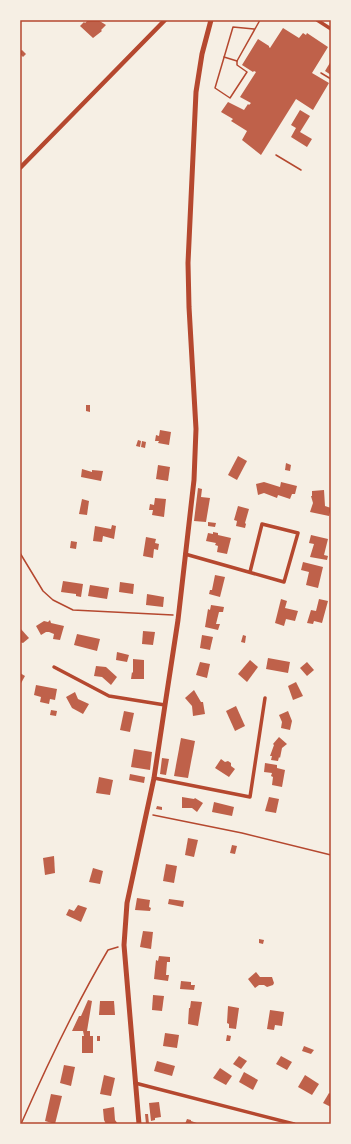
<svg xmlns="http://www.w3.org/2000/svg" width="351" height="1144" font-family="'Fira Sans Condensed',sans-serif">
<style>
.building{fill:#bf614a}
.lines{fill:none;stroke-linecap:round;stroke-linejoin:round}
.path{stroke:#b5482f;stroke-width:1.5}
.service{stroke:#b5482f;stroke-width:1.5}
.minor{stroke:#b5482f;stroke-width:3.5}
.tertiary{stroke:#b5482f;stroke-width:4.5}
.secondary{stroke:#b5482f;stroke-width:5}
.neatline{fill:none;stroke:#b5482f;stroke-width:1.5}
</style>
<rect width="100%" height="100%" fill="#f6efe4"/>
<g class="building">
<path d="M88 20H98L106 25 101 30 102 31 93 38 80 26 84 22 85 23Z"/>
<path d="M283 28 299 38 303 33 306 35 307 33 328 47 312 73 329 83 313 110 296 99 261 155 242 140 247 131 231 121 233 119 221 112 228 102 244 110 248 104 249 105 251 103 240 97 256 72 254 71 253 72 242 65 258 39 269 46V47L270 48Z"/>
<path d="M22 50 26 54 23 57 20 54V51Z"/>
<path d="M331 61V75L325 71Z"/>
<path d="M300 110 310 116 300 132 312 139 307 147 291 137 296 128 291 125Z"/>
<path d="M86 405H90V412L86 411Z"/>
<path d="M160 430 171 432 169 445 158 443 159 441H155L156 435 159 436Z"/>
<path d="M138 440 141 441 140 447 136 446Z"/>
<path d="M142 441 146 442 145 448 141 447Z"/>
<path d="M238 456 247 461 237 480 228 475Z"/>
<path d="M286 463 291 465 290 471 285 470Z"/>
<path d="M158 465 170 467 168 481 156 479Z"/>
<path d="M82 469 92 472V470L103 471 101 481 81 477Z"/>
<path d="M264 482 280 487 281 482 297 486 295 494H292L290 499 278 495 277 498 264 493 258 495 256 484Z"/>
<path d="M198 488 202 489 201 497 210 498 206 522 194 521Z"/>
<path d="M324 490 325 506 331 508 329 516 310 512 313 503 311 496H312V491Z"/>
<path d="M155 498 166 499 164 517 152 515 153 510H149L150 504 154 505Z"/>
<path d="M82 499 89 501 87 515 79 514Z"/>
<path d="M238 506 249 509 245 523 246 524 245 528 236 526 237 521 234 520Z"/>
<path d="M208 522 216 523 215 527 208 526Z"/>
<path d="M112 525 116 526 114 539 103 536 102 542 93 541 95 526 111 529Z"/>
<path d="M213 532 218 533V535L231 538 227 554 217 552 218 546 215 545 216 543 206 541 208 533 213 534Z"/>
<path d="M311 535 328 539 324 555 328 556 327 560 310 557 314 544 309 543Z"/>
<path d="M146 537 156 539 155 543 159 544 158 550 154 549 153 558 143 556Z"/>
<path d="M71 541 77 542 76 549 70 548Z"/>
<path d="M303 562 323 567 318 588 306 585 309 572 301 570Z"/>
<path d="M215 575 225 577 220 597 209 594 210 590H212Z"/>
<path d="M63 581 83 584 81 597 76 596V594L61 592Z"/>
<path d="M120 582 134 584 133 594 119 592Z"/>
<path d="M90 585 109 588 107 599 88 596Z"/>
<path d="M147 594 164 597 163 607 146 605Z"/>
<path d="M281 599 287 601 285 608 298 611 295 621 286 619 284 626 275 623Z"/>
<path d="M319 599 328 601 322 623 314 621 313 624 307 623 311 610 316 611Z"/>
<path d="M211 605 224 607 223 612H219L216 624H220L218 630 205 627 208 609 210 610Z"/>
<path d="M50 620 51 623 64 626 60 640 53 639 54 634 49 632H46L41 635 36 626 44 621 48 622Z"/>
<path d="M20 628 29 638 23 643 20 642Z"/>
<path d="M143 631 155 632 153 645 142 644Z"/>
<path d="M77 634 100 639 97 651 74 645Z"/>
<path d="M202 635 213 637 210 650 200 648Z"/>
<path d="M243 635 246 636 245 643 241 642Z"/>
<path d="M117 652 129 655 127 662 116 660Z"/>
<path d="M268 658 290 662 288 673 266 669Z"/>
<path d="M133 659 144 660V679H131L132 672 133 673Z"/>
<path d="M250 660 258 667 247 682 238 674Z"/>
<path d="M200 662 210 664 207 678 196 675Z"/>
<path d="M307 662 314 670 307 676 300 668Z"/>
<path d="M96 666 106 667 117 677 111 685 102 677 94 676Z"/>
<path d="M20 673 25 676 20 685Z"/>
<path d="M296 682 303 696 293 700 288 686Z"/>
<path d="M36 685 57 689 55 700 50 699 49 704 40 702 41 697 34 695Z"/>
<path d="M194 690 201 702H203L205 714 193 716 192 706 185 698Z"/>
<path d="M75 692 78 699 89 704 83 714 72 708 66 697Z"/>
<path d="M236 706 245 726 235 731 226 711Z"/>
<path d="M51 710 57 711 56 716 50 715Z"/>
<path d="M124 711 134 713 130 732 120 730Z"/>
<path d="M288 711 292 721 290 730 281 728 282 722 279 715Z"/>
<path d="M279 737 287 744 282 748 280 758 279 757 278 761 271 760 272 756H270L274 745 273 744Z"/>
<path d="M181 738 195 741 188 778 174 776Z"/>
<path d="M134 749 152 752 150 770 131 767Z"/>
<path d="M162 758 169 759 166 775 160 774Z"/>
<path d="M221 759 225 762 228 761 231 763V766L235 769 229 777 215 768Z"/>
<path d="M265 763 277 765V768L285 770 282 787 272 785 273 777 271 776 272 773 264 772Z"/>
<path d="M130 774 145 777 144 783 129 780Z"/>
<path d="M99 777 113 780 110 795 96 793Z"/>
<path d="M182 797 194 799 195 798 203 803 197 812 192 808H182Z"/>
<path d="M269 797 279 799 276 813 265 811Z"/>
<path d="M214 802 234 807 232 816 212 812Z"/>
<path d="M157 806 162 807V810L156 809Z"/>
<path d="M188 838 198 840 194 857 185 855Z"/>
<path d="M232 845 237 846 235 854 230 853Z"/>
<path d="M54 856 55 873 45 875 43 858Z"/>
<path d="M166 864 177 866 174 883 163 881Z"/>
<path d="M93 868 103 871 100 884 89 882Z"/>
<path d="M137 898 150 900 149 907 151 908 150 911 135 910Z"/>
<path d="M169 899 184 901 183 907 168 904Z"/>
<path d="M78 905 87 908 81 922 66 915 69 909 74 911Z"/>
<path d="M143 931 153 932 151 949 140 947Z"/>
<path d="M259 939 264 940 263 944 259 943Z"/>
<path d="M159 956 170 957V962H167L166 975H169L168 981 154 979 156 960 158 961Z"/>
<path d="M256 972 260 977H272L274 983 273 985 267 987 264 985H259L255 988 248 979Z"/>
<path d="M181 981 191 982V985H195L194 990 180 989Z"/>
<path d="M153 995 164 996 162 1011 152 1010Z"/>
<path d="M88 1000 92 1001 87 1031H90V1036H93V1053H82V1036H84L83 1031H72L79 1016H81Z"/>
<path d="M100 1001H114L115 1015H99Z"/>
<path d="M191 1001 202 1002 198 1026 188 1024 189 1008H190Z"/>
<path d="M228 1006 239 1008 236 1029 229 1028V1024L227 1023Z"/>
<path d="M270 1010 284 1012 282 1026 275 1025 274 1030 267 1029Z"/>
<path d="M165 1033 179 1035 177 1048 163 1046Z"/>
<path d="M227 1035 231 1036 230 1041H226Z"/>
<rect x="97" y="1036" width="3" height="5"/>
<path d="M304 1046 314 1050 311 1054 302 1051Z"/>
<path d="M239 1056 247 1061 241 1069 233 1064Z"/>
<path d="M281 1056 292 1062 287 1070 276 1064Z"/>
<path d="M157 1061 175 1066 172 1076 154 1071Z"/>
<path d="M64 1065 75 1067 71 1086 60 1083Z"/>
<path d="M220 1068 232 1076 226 1085 213 1078Z"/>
<path d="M244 1072 258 1080 253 1090 239 1082Z"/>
<path d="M104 1075 115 1078 111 1096 100 1094Z"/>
<path d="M305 1075 319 1084 312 1095 298 1087Z"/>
<path d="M329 1093 331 1094V1107L323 1103Z"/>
<path d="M51 1094 62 1096 55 1124 45 1121Z"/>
<path d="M159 1102 161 1117 155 1118V1120L151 1121 149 1103Z"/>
<path d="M114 1107 115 1120 118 1124H106L104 1120 103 1109Z"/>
<path d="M145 1114H148L149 1124H146Z"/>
<path d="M187 1119 191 1120V1121L200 1124H185Z"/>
</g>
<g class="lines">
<g class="path">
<path d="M20 553 43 591 53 600 73 610 173 615"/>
<path d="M153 815 242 833 331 855"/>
<path d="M21 1124C47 1065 75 1006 108 950L118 947"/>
</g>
<g class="service">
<path d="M254 29 233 27 215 88 230 98 247 72 237 65V61L260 20"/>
<path d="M224 57 237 61"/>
<path d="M321 73 331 79"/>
<path d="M276 155 301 170"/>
</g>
<g class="minor">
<path d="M317 20 331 29"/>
<path d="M185 554 284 582 298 533 262 524 250 572"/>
<path d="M54 667 109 696 165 705"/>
<path d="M154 778 250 797 265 698"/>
<path d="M135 1083 294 1124"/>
</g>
<path class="tertiary" d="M20 168 165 20"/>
<path class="secondary" d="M139 1124 124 945 127 903 154 778 165 705 178 620 194 480 196 429 189 307 188 263 196 92 202 54 211 20"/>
</g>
<rect width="351" height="1144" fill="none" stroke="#f6efe4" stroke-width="42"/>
<rect x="21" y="21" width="309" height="1102" class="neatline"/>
</svg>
